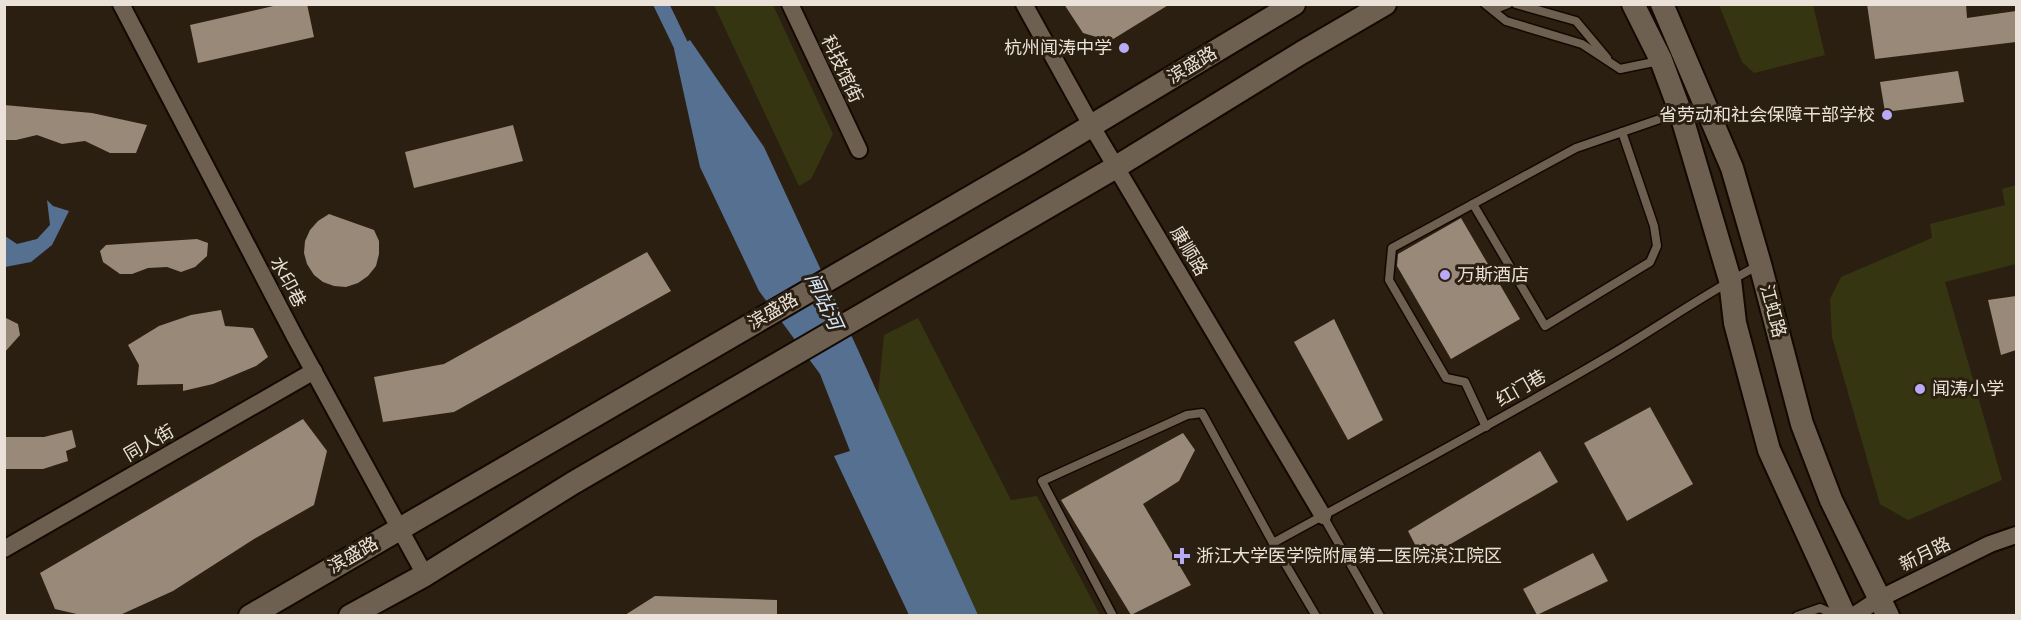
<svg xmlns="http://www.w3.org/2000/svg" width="2021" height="620" font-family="'Roboto Condensed','Noto Sans SC',sans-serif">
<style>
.green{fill:#353611}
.water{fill:#567092}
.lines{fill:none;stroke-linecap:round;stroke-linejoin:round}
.canal{stroke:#567092;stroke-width:15}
.building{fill:#998978}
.service-casing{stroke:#130900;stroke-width:11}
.minor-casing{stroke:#130900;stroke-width:20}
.secondary-casing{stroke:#130900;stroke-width:26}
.service{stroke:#6e6050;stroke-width:8}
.minor{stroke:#6e6050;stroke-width:16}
.secondary{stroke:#6e6050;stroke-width:22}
.poi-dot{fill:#b9aaf7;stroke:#2b1f11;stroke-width:2}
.labels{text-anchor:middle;stroke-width:6;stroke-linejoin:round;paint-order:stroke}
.poi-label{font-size:18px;fill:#eae2d8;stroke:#2b1f11;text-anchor:start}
.street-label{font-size:18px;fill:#eae2d8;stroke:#2b1f11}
.water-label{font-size:20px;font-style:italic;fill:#d3e5fc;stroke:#2b1f11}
</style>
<rect width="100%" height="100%" fill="#2b1f11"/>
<g class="green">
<path d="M714 5H773L833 134 811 179 799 186Z"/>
<path d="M1719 5H1813L1825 55 1754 73 1742 62Z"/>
<path d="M2016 185V264L1945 282 2002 480 1908 520 1880 504 1832 337 1830 299 1841 277 1932 238 1930 224 2005 205 2002 189Z"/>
<path d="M918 318 1011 500 1037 496 1100 615H978L878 395 884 335Z"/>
</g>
<g class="water">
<path d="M690 40 764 147 858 350 978 615H909L834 456 850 451 820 374 759 291 700 167 674 49Z"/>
<path d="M47 200 53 206 69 211 52 245 31 262 5 267V236L17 244 37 239 50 225Z"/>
</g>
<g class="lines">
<path class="canal" d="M661 4 690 64"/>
</g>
<g class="building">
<path d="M282 4H307L314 37 198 63 190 25Z"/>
<path d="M1064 4H1170L1110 41 1083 33Z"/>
<path d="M1867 4H1966L1967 18 2016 11V42L1875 59Z"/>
<path d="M1958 71 1964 102 1885 112 1880 82Z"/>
<path d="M4 105 92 113 147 125 136 153H110L85 141 62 144 37 135 16 140H4Z"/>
<path d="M513 125 523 161 414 188 405 152Z"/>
<path d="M329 214 374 230 379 241V254L376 266 368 276 358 283 346 287 334 286 323 282 314 275 307 264 304 253 305 241 310 230 318 221Z"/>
<path d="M1461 218 1520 319 1451 359 1397 266 1398 254Z"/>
<path d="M197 239 208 243 207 256 195 267 181 272 167 267 148 268 132 274H120L103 262 100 251 106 245Z"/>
<path d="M647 252 671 291 454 412 383 422 374 377 444 364Z"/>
<path d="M2016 296V350L2001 355 1988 300Z"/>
<path d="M221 310 225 326 253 328 268 357 256 366 213 384 183 391V384L137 385 139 365 128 345 159 326 191 315Z"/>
<path d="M4 317 18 324 20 335 4 353Z"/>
<path d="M1334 319 1383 420 1348 440 1294 342Z"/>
<path d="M1650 407 1693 484 1627 521 1584 443Z"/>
<path d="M303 419 327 451 314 505 254 539 173 591 120 615H81L55 609 40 573Z"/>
<path d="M72 430 76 447 66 451 68 461 43 469H4V437H44Z"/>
<path d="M1183 433 1195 450 1179 481 1143 504 1191 585 1131 615 1061 500Z"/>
<path d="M1540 451 1558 482 1423 560 1408 531Z"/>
<path d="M1593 553 1608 581 1537 615 1523 589Z"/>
<path d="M655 596 777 600V615H625Z"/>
</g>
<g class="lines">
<g class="service-casing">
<g id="service">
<path d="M1485 4 1506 21 1582 44 1620 69 1659 61"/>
<path d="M1516 4 1576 21 1607 58"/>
<path d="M1493 10 1508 4"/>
<path d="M1473 204 1545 326 1650 262 1657 246 1654 226 1622 132"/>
<path d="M1486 427 1465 382 1446 378 1389 280 1392 248 1576 148 1680 112"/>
<path d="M1323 516 1380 616"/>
<path d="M1273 543 1316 616"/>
<path d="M1113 616 1042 481 1187 415 1202 413 1273 543C1384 482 1497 422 1607 357 1658 327 1706 293 1759 265"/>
<path d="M1797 616 1820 608 1838 616"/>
</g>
</g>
<g class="minor-casing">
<g id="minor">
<path d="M121 4 296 339 425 575"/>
<path d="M790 4 859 150"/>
<path d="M1024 4 1091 125 1323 516"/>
<path d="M4 549 314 371"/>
<path d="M1853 616 1879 599 1990 544 2016 535"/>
</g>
</g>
<g class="secondary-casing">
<g id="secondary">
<path d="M1633 4 1661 60 1680 111 1730 280 1735 323 1769 450 1845 616"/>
<path d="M1662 4 1732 168 1760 264 1802 424 1831 500 1888 616"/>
<path d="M250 616 1031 162 1294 4"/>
<path d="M350 616 425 575 573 483 1116 167 1301 53 1385 4"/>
</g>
</g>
<use href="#service" class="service"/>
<use href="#minor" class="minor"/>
<use href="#secondary" class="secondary"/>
</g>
<g class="poi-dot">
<circle cx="1124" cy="48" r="6"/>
<circle cx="1887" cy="115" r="6"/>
<circle cx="1445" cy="275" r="6"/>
<circle cx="1920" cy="389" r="6"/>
<path d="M1179 547h6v6h6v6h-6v6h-6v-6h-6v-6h6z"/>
</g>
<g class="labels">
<g class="poi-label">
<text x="1112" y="54" text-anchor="end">杭州闻涛中学</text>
<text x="1875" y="121" text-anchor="end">省劳动和社会保障干部学校</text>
<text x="1457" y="281">万斯酒店</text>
<text x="1932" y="395">闻涛小学</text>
<text x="1196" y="562">浙江大学医学院附属第二医院滨江院区</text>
</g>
<g class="street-label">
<text transform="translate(1192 65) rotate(-31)" y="6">滨盛路</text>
<text transform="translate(842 69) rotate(65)" y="6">科技馆街</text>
<text transform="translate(1189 251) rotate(59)" y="6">康顺路</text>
<text transform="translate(288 282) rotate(62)" y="6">水印巷</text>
<text transform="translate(773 311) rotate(-30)" y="6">滨盛路</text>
<text transform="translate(1773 311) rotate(75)" y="6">江虹路</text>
<text transform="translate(1521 388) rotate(-30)" y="6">红门巷</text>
<text transform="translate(149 443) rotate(-30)" y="6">同人街</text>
<text transform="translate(1925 554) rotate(-26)" y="6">新月路</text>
<text transform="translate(353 555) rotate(-30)" y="6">滨盛路</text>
</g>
<g class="water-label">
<text transform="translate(824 301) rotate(65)" y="7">闸站河</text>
</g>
</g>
<rect width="2021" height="620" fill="none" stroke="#eae2d8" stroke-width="12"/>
</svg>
